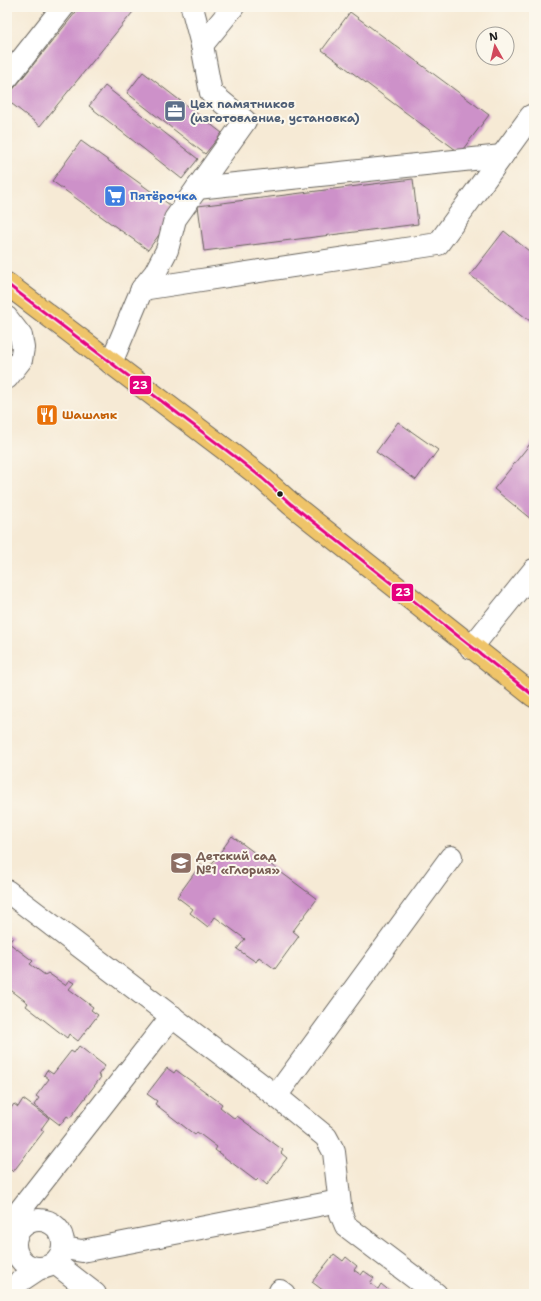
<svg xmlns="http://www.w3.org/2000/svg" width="541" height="1301" font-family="'Shantell Sans',sans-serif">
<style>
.building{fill:#cd91c9}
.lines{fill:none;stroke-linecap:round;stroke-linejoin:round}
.minor-casing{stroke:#68645d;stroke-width:24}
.highway-casing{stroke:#68645d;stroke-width:24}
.minor{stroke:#fff;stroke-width:22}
.highway{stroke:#efc469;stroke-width:22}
.bus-1-casing{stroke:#fbf7ec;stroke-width:6}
.bus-1{stroke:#e5007d;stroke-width:3}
.bus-dot{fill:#1c1c1c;stroke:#fbf7ec;stroke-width:1.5}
.labels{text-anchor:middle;stroke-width:4;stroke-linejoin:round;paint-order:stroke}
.service-label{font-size:12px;font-weight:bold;fill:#4e5e75;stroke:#fbf7ec;text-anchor:start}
.shop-label{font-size:12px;font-weight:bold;fill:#366cbe;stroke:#fbf7ec;text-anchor:start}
.food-label{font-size:12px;font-weight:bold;fill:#c56008;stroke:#fbf7ec;text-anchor:start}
.education-label{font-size:12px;font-weight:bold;fill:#785e54;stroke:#fbf7ec;text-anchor:start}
.line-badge{stroke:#fbf7ec;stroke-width:1.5}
.badge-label{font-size:11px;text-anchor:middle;font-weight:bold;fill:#fff}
</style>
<rect width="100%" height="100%" fill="#fbf7ec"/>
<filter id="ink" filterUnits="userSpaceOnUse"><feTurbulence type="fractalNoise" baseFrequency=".025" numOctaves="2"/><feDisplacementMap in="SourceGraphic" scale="8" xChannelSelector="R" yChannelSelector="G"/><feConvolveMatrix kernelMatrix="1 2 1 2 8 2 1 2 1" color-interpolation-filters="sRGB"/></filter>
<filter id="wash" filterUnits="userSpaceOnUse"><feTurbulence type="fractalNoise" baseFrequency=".012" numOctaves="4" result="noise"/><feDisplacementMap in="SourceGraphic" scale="16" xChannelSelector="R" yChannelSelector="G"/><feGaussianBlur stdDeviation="0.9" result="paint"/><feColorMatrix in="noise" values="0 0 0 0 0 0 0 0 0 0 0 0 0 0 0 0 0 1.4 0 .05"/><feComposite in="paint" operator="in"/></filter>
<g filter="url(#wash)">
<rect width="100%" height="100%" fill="#f6ead5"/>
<g id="blocks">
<g class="building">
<path d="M80 7H137L40 126 7 100V97Z"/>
<path d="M350 12 489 115 460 153 322 50Z"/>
<path d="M143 72 222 133 205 154 127 93Z"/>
<path d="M105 86 198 159 182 179 89 106Z"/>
<path d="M81 141 177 210 148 250 52 181Z"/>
<path d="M413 179 418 224 204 251 198 206Z"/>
<path d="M504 231 534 255V324L470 275Z"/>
<path d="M398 422 438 450 416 480 376 452Z"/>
<path d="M534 439V517L532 520 494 489Z"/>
<path d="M232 836 317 899 293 931 299 936 275 969 259 957 256 962 237 949 245 939 215 917 208 927 190 913 193 909 177 897 201 864 208 869Z"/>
<path d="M9 934 13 937 9 943 33 961 30 964 45 975 48 973 65 985 69 980 74 983 69 989 93 1007 91 1010 98 1015 78 1041 69 1034 67 1038 26 1006 28 1003 8 988 7 990V936Z"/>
<path d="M79 1046 105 1066 98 1075 101 1077 70 1118 67 1116 60 1125 34 1105 39 1098 36 1096 49 1079 44 1075 47 1070 53 1074 71 1051 74 1053Z"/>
<path d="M167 1068 174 1073 176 1070 222 1104 220 1107 235 1119 237 1116 283 1150 281 1153 287 1158 267 1185 259 1178 256 1181 215 1150 217 1147 197 1132 195 1135 155 1104 157 1101 147 1094Z"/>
<path d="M23 1099 49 1118 41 1129 44 1131 13 1172 10 1169 7 1173V1114L14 1104 18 1107Z"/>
<path d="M334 1254 343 1261 346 1257 357 1266 354 1270 361 1275 364 1271 374 1278 370 1283 378 1289 381 1284 392 1293 328 1294 312 1282Z"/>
</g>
</g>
</g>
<g filter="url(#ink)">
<use href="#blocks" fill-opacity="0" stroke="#68645d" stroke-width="1"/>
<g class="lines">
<g class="minor-casing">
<g id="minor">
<path d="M202 45 233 7"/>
<path d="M7 78 63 7"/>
<path d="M197 188 502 156"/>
<path d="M142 289 438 244 531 116 534 115"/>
<path d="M7 318 21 336 23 348 21 360 7 378"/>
<path d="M111 363 142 289 155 273 167 250 175 219 245 121 211 93 202 45 192 7"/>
<path d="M471 648 534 570"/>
<path d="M7 891 276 1096 326 1137 334 1152 341 1214 346 1226 436 1294"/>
<path d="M276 1096 451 857"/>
<circle cx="39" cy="1244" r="24"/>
<path d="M11 1222 172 1016"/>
<path d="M64 1248 82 1251 339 1201"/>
<path d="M55 1263 95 1294"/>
<path d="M280 1291 284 1294"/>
<path d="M10 1294 20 1281 38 1269"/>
</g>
</g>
<g class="highway-casing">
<path id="highway" d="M7 284 234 456 262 478 291 504 534 696"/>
</g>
<use href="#minor" class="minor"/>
<use href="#highway" class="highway"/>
<g class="bus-1-casing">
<path id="bus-1" d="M7 284 234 456 262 478 291 504 534 696"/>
</g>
<use href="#bus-1" class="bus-1"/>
</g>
</g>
<defs>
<g id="office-square" transform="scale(1.15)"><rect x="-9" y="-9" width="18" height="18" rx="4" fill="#5c6f8a" stroke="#fbf7ec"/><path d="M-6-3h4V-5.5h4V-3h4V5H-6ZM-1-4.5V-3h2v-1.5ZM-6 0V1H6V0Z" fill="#fff"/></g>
<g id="supermarket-square" transform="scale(1.15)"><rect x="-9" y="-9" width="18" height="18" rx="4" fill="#3f7fe0" stroke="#fbf7ec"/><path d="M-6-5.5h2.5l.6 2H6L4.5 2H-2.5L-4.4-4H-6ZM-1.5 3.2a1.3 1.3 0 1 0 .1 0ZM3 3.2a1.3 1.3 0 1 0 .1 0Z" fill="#fff"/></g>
<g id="restaurant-square" transform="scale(1.15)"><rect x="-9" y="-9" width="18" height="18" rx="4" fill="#e8710a" stroke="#fbf7ec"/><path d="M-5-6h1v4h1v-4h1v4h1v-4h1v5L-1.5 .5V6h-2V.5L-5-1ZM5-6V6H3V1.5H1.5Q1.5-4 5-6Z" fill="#fff"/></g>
<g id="school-square" transform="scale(1.15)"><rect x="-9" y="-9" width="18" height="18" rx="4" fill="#8d6e63" stroke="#fbf7ec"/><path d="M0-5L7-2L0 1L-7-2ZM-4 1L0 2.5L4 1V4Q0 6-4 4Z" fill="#fff"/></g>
</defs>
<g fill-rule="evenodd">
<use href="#office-square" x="175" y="111"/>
<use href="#supermarket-square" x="115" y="196"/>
<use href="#restaurant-square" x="47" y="415"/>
<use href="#school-square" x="181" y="863"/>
</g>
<circle class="bus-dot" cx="280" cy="494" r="3.5"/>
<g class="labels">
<g class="service-label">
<text x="190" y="108">Цех памятников<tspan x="190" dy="14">(изготовление, установка)</tspan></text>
</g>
<g class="shop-label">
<text x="130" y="200">Пятёрочка</text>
</g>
<g class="food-label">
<text x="62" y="419">Шашлык</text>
</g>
<g class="education-label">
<text x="196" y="860">Детский сад<tspan x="196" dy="14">№1 «Глория»</tspan></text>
</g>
</g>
<g class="line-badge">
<rect x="129" y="375" width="23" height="20" rx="4" fill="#e5007d"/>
<rect x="391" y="583" width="23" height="19" rx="4" fill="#e5007d"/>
</g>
<g class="badge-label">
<text x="140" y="389">23</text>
<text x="403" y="596">23</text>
</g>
<rect width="541" height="1301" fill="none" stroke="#fbf7ec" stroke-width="24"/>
<g transform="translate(495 46) rotate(352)"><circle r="19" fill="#fbf7ec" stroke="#a29f99"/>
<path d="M0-3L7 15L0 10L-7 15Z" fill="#d1495b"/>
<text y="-6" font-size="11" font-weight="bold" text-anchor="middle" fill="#1c1c1c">N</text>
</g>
</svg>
